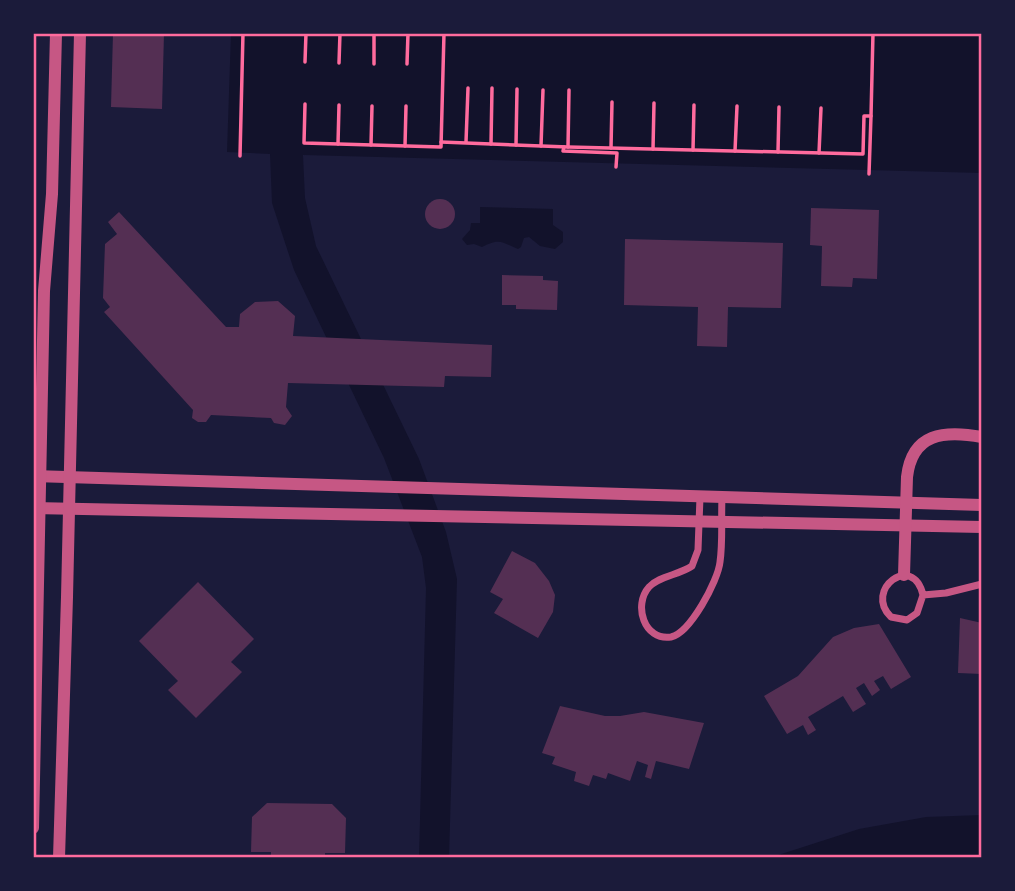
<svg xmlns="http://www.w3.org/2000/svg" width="1015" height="891" font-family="'Titillium Web',sans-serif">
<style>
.water{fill:#12122b}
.building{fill:#542f53}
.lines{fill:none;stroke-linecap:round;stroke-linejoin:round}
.path{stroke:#ff6b9d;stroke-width:3.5}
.minor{stroke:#c65784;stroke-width:7}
.tertiary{stroke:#c65784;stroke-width:12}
.neatline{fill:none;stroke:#ff6b9d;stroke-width:2.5}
</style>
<rect width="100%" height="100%" fill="#1b1b3a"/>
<g class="water">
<path d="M231 33H982V173L303 155 305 198 316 246 419 459 446 532 457 579 449 858H419L426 588 422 557 384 458 294 270 272 203 270 154 227 152Z"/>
<path d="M480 207 553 209V225L563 232V242L555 249 540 246 529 237 524 238 521 247 518 249C501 242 500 238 482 247L474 244 467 245 462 239 470 230 471 223H480Z"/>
<path d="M982 815V858H769L859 829 926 817Z"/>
</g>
<g class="building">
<path d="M113 33H164L162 109 111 107Z"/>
<circle cx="440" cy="214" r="15"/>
<path d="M811 208 879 210 877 279 853 278 852 287 821 286 822 246 810 245Z"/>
<path d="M119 212 226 327H239L240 314 255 302 278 301 295 316 293 336 492 345 491 377 445 376 444 387 288 383 286 407 292 416 285 425 274 423 271 418 211 415 206 422H198L192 418 193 410 104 312 110 307 103 298 105 244 117 234 108 222Z"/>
<path d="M625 239 783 243 781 308 728 307 727 347 697 346 698 307 624 305Z"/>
<path d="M502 275 543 276V280L558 281 557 310 516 309V305H502Z"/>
<path d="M512 551 535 563 549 581 555 595 553 612 538 638 494 613 503 599 490 592Z"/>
<path d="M198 582 254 639 231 662 242 672 196 718 168 690 178 681 139 641Z"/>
<path d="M960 618 982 623V674L958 673Z"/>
<path d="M879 624 911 677 891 689 883 676 874 681 880 690 872 696 864 683 856 688 866 704 853 712 843 696 808 717 816 730 808 735 803 725 787 734 764 696 798 676 833 637 854 628Z"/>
<path d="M560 706 605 716H620L644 712 704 723 689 769 656 761 651 779 645 777 648 765 637 761 630 781 608 773 606 779 593 775 589 786 574 781 576 772 552 764 555 757 542 753Z"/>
<path d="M267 803 332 804 346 818 345 853H325V858H271V852H251L252 817Z"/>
</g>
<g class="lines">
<g class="path">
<path d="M305 62 306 33"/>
<path d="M339 63 340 33"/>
<path d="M374 64V33"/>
<path d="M407 64 408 33"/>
<path d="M305 104 304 143 441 147 444 33"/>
<path d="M871 116 873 33"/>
<path d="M441 142 568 147 863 154 864 116H871L869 174"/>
<path d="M466 142 468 88"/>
<path d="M338 144 339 105"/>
<path d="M491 144 492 88"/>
<path d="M371 145 372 106"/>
<path d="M516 145 517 89"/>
<path d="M405 146 406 106"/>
<path d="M541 146 543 90"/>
<path d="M564 147 563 151 617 153 616 167"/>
<path d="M568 147 569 90"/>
<path d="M611 148 612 102"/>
<path d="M653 149 654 103"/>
<path d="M693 150 694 105"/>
<path d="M735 151 737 106"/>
<path d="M778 152 779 107"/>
<path d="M819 153 821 108"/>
<path d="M240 156 243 33"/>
</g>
<g class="minor">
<path d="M700 497 698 550 692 566C679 575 659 576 649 587 633 605 644 641 671 637 690 633 718 581 720 562 723 541 721 519 722 497"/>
<path d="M923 595 917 613 907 620 891 617C863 590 913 552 923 595L946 593 982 584"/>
</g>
<g class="tertiary">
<path d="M33 476 982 505"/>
<path d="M33 508 982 527"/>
<path d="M904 575 907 477C912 433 944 430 982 437"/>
<path d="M33 828 44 291 52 194 56 33"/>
<path d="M59 858 67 597 80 33"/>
</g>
</g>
<rect width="1015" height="891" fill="none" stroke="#1b1b3a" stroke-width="70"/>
<rect x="35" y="35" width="945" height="821" class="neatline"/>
</svg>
